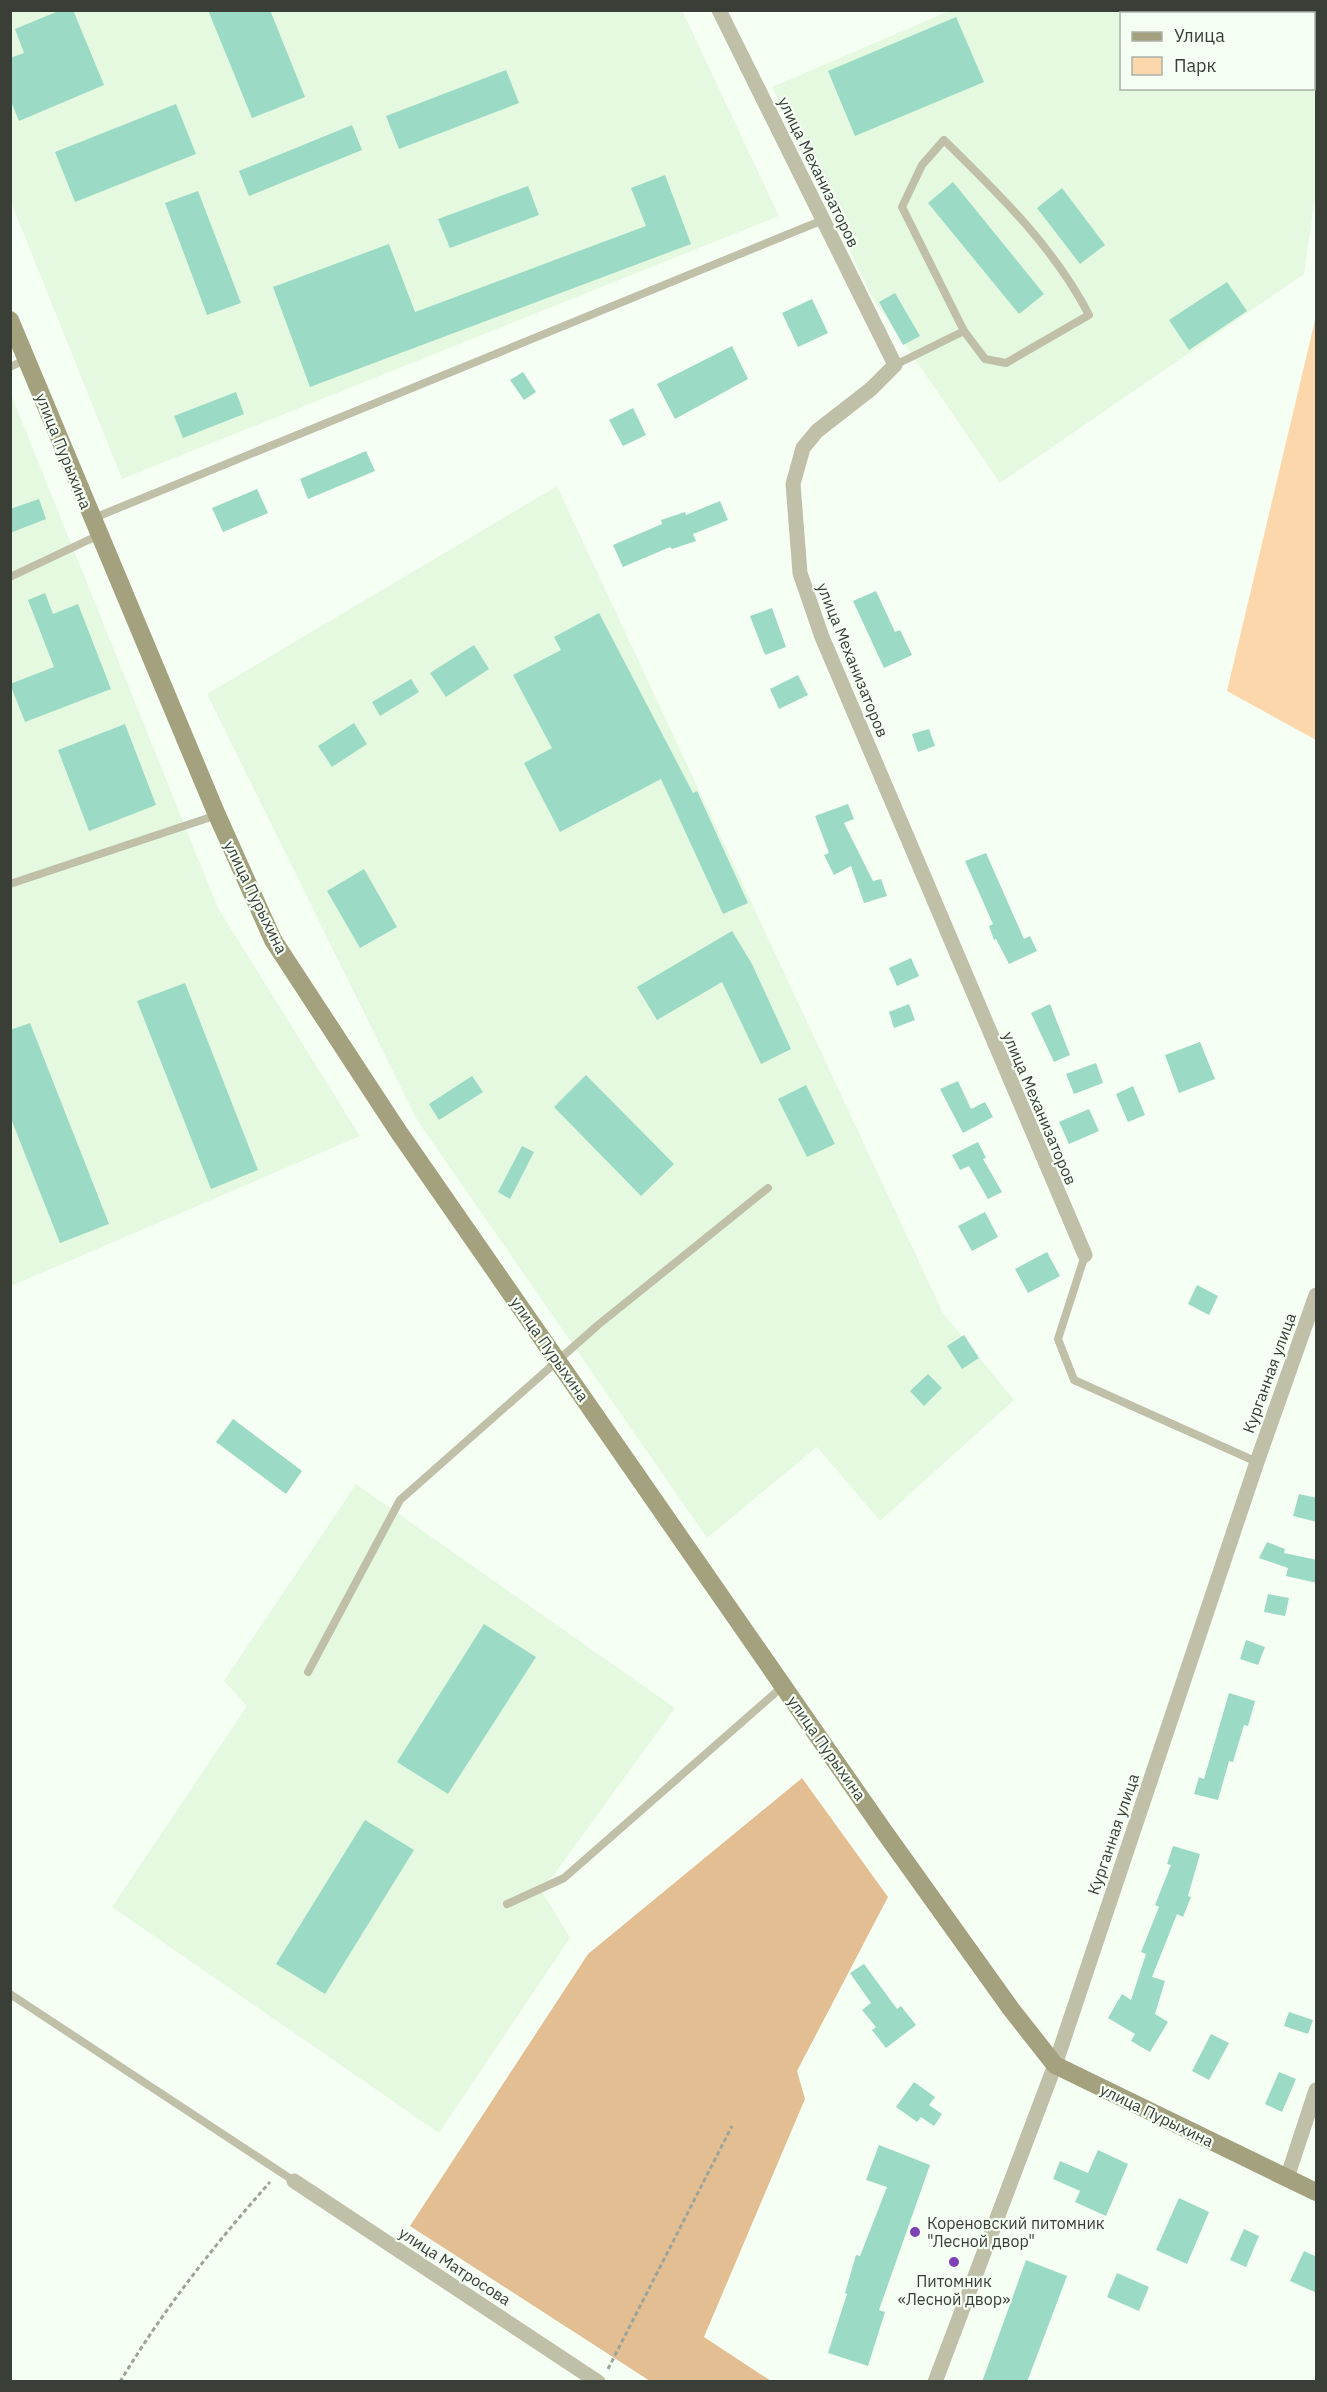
<svg xmlns="http://www.w3.org/2000/svg" width="1327" height="2392" font-family="'IBM Plex Sans',sans-serif">
<style>
.built{fill:#e5f9e0;fill-rule:evenodd}
.green{fill:#fbd7ab}
.forest{fill:#e2be92}
.building{fill:#9bdac5}
.lines{fill:none;stroke-linecap:round;stroke-linejoin:round}
.path{stroke:#9ca49a;stroke-width:3;stroke-dasharray:4.5 3;stroke-linecap:butt}
.lane{stroke:#c0bfa8;stroke-width:8}
.street{stroke:#c0bfa8;stroke-width:15}
.secondary{stroke:#a3a17e;stroke-width:18}
.poi-dot{fill:#7e40b5;stroke:#f6fff4;stroke-width:2}
.labels{text-anchor:middle;stroke-width:4.5;stroke-linejoin:round;paint-order:stroke}
.street-label{font-size:16px;fill:#393e37;stroke:#f6fff4}
.poi-label{font-size:16px;fill:#393e37;stroke:#f6fff4;text-anchor:start}
</style>
<rect width="100%" height="100%" fill="#f6fff4"/>
<g class="built">
<path d="M682 10 779 216 122 479 11 202V11Z"/>
<path d="M949 11H1316V190L1304 274 1000 483 871 295 772 87ZM1122 14H1314V88H1122Z"/>
<path d="M10 392 218 908 360 1136 11 1286Z"/>
<path d="M557 486 943 1313 1014 1400 880 1521 817 1447 707 1538 417 1120 207 694Z"/>
<path d="M356 1484 675 1708 542 1891 570 1938 439 2133 112 1907 247 1706 224 1681Z"/>
</g>
<path class="green" d="M1316 316V740L1227 691Z"/>
<path class="forest" d="M802 1778 888 1897 797 2071 805 2099 704 2337 771 2381H650L410 2226 588 1954Z"/>
<g class="building">
<path d="M61 10H73L104 85 19 121 10 99V58L24 53 15 29Z"/>
<path d="M208 10H270L305 97 252 118Z"/>
<path d="M956 17 984 82 855 136 828 71Z"/>
<path d="M506 70 519 103 399 149 386 116Z"/>
<path d="M176 104 196 154 75 202 55 152Z"/>
<path d="M352 125 362 150 249 196 239 171Z"/>
<path d="M665 175 691 244 310 387 273 287 389 244 415 312 646 226 631 188Z"/>
<path d="M953 182 1044 294 1019 314 928 203Z"/>
<path d="M528 186 539 215 450 248 438 219Z"/>
<path d="M1062 188 1105 245 1080 264 1037 208Z"/>
<path d="M198 191 241 303 207 315 165 203Z"/>
<path d="M1227 282 1247 311 1189 350 1169 320Z"/>
<path d="M895 293 920 336 903 345 879 302Z"/>
<path d="M812 299 828 333 798 347 782 313Z"/>
<path d="M732 346 748 379 675 419 657 384Z"/>
<path d="M523 372 536 392 524 400 510 380Z"/>
<path d="M236 392 244 414 183 438 174 416Z"/>
<path d="M633 408 646 435 623 446 609 420Z"/>
<path d="M366 451 375 471 308 499 300 479Z"/>
<path d="M257 489 268 513 223 532 212 508Z"/>
<path d="M39 499 46 519 10 533V509Z"/>
<path d="M720 501 728 520 693 534 696 541 672 549 670 547 623 567 613 545 662 524 661 520 685 512 686 515Z"/>
<path d="M876 591 895 632 900 630 912 655 884 668 853 601Z"/>
<path d="M45 593 53 614 78 604 111 689 25 722 10 684 54 667 28 600Z"/>
<path d="M772 608 786 647 765 655 750 616Z"/>
<path d="M599 613 693 793 697 791 748 903 723 914 661 779 560 832 524 763 552 748 513 675 561 650 554 637Z"/>
<path d="M474 645 489 669 446 697 430 673Z"/>
<path d="M798 675 808 695 779 709 770 689Z"/>
<path d="M411 679 419 692 380 716 372 702Z"/>
<path d="M354 723 367 744 332 767 318 746Z"/>
<path d="M125 724 156 805 89 831 58 750Z"/>
<path d="M929 729 935 746 918 752 912 734Z"/>
<path d="M848 804 854 819 844 823 873 881 881 879 887 896 864 903 851 866 834 875 824 855 829 853 815 816Z"/>
<path d="M986 853 1024 939 1030 936 1037 951 1009 964 996 939 994 940 989 926 993 924 965 861Z"/>
<path d="M364 869 397 927 360 948 327 891Z"/>
<path d="M732 931 752 964 791 1049 761 1064 722 982 657 1020 637 987Z"/>
<path d="M911 958 919 976 897 986 889 968Z"/>
<path d="M185 983 258 1170 211 1189 137 1001Z"/>
<path d="M909 1004 915 1020 894 1028 889 1012Z"/>
<path d="M1050 1004 1070 1055 1054 1062 1031 1013Z"/>
<path d="M30 1023 109 1224 60 1243 10 1116V1030Z"/>
<path d="M1200 1042 1215 1079 1179 1093 1165 1055Z"/>
<path d="M1096 1063 1103 1083 1074 1094 1066 1074Z"/>
<path d="M586 1075 674 1164 641 1196 554 1107Z"/>
<path d="M472 1076 483 1092 439 1120 429 1104Z"/>
<path d="M958 1081 971 1109 985 1102 993 1117 963 1133 940 1089Z"/>
<path d="M806 1085 835 1144 807 1157 778 1099Z"/>
<path d="M1133 1086 1145 1115 1128 1122 1116 1094Z"/>
<path d="M1089 1109 1099 1131 1069 1144 1059 1122Z"/>
<path d="M978 1142 986 1158 983 1159 1002 1192 988 1199 969 1166 960 1170 952 1155Z"/>
<path d="M522 1146 534 1152 510 1199 498 1192Z"/>
<path d="M985 1212 998 1237 972 1251 958 1226Z"/>
<path d="M1047 1252 1060 1276 1028 1293 1015 1269Z"/>
<path d="M1197 1285 1218 1296 1209 1315 1188 1304Z"/>
<path d="M964 1335 979 1358 962 1369 947 1346Z"/>
<path d="M928 1374 942 1388 924 1406 910 1391Z"/>
<path d="M233 1419 302 1471 286 1494 216 1442Z"/>
<path d="M1299 1494 1317 1498V1522L1293 1516Z"/>
<path d="M1267 1542 1285 1549 1284 1553 1317 1560V1583L1286 1576 1288 1568 1259 1558Z"/>
<path d="M1268 1594 1289 1598 1285 1616 1264 1612Z"/>
<path d="M484 1624 536 1657 448 1794 397 1762Z"/>
<path d="M1246 1640 1265 1647 1258 1665 1240 1659Z"/>
<path d="M1229 1693 1255 1701 1248 1726 1244 1725 1233 1762 1229 1761 1218 1800 1194 1794 1199 1777 1204 1779Z"/>
<path d="M365 1820 414 1850 325 1994 276 1964Z"/>
<path d="M1173 1846 1200 1854 1188 1896 1191 1897 1183 1917 1177 1914 1152 1977 1165 1981 1155 2014 1168 2022 1150 2052 1131 2041 1135 2034 1108 2018 1122 1994 1131 2000 1146 1954 1141 1952 1159 1907 1155 1905 1171 1865 1167 1864Z"/>
<path d="M864 1964 897 2009 901 2006 916 2025 886 2048 872 2030 876 2027 862 2010 871 2003 850 1973Z"/>
<path d="M1289 2012 1313 2020 1308 2034 1284 2026Z"/>
<path d="M1211 2034 1229 2043 1209 2080 1192 2071Z"/>
<path d="M1279 2072 1296 2079 1282 2112 1265 2104Z"/>
<path d="M914 2082 935 2097 929 2105 942 2114 934 2126 921 2117 917 2122 896 2107Z"/>
<path d="M879 2145 930 2165 879 2310 885 2312 868 2366 828 2353 847 2294 845 2293 856 2255 860 2256 887 2187 866 2180Z"/>
<path d="M1098 2150 1128 2164 1106 2216 1075 2202 1080 2191 1053 2179 1060 2161 1088 2173Z"/>
<path d="M1179 2198 1209 2212 1187 2264 1156 2250Z"/>
<path d="M1244 2229 1259 2236 1246 2267 1230 2260Z"/>
<path d="M1304 2251 1317 2257V2293L1290 2281Z"/>
<path d="M1026 2260 1067 2276 1027 2382H982Z"/>
<path d="M1117 2273 1149 2287 1139 2311 1107 2297Z"/>
</g>
<g class="lines">
<g class="path">
<path d="M608 2369 732 2126"/>
<path d="M120 2382C163 2310 215 2244 270 2182"/>
</g>
<g class="lane">
<path d="M944 140C998 193 1054 247 1089 315L1006 363 985 359 964 331 902 207 922 165Z"/>
<path d="M895 365 964 331"/>
<path d="M10 367 25 360"/>
<path d="M94 518 823 220"/>
<path d="M10 577 99 535"/>
<path d="M10 884 217 815"/>
<path d="M1085 1255 1058 1339 1074 1380 1257 1462"/>
<path d="M308 1672 400 1500 598 1325 768 1188"/>
<path d="M507 1904 564 1878 782 1687"/>
<path d="M10 1994 294 2181"/>
</g>
<g class="street">
<path d="M719 10 895 365 871 389 817 431 803 448 793 484 800 573 822 637 1085 1255"/>
<path d="M1287 2178 1316 2090"/>
<path d="M294 2181 598 2382"/>
<path d="M935 2382 1055 2065 1257 1462 1316 1295"/>
</g>
<path class="secondary" d="M10 320 217 815 273 940 398 1131 883 1830 1011 2009 1055 2065 1316 2192"/>
</g>
<g class="poi-dot">
<circle cx="915" cy="2232" r="6"/>
<circle cx="954" cy="2262" r="6"/>
</g>
<g class="labels">
<g class="street-label">
<text transform="translate(819 172) rotate(64)" y="6">улица Механизаторов</text>
<text transform="translate(64 451) rotate(68)" y="6">улица Пурыхина</text>
<text transform="translate(853 660) rotate(68)" y="6">улица Механизаторов</text>
<text transform="translate(256 897) rotate(64)" y="6">улица Пурыхина</text>
<text transform="translate(1040 1108) rotate(67)" y="6">улица Механизаторов</text>
<text transform="translate(550 1349) rotate(55)" y="6">улица Пурыхина</text>
<text transform="translate(1269 1373) rotate(-70)" y="6">Курганная улица</text>
<text transform="translate(827 1748) rotate(55)" y="6">улица Пурыхина</text>
<text transform="translate(1113 1834) rotate(-71)" y="6">Курганная улица</text>
<text transform="translate(1157 2115) rotate(26)" y="6">улица Пурыхина</text>
<text transform="translate(455 2266) rotate(33)" y="6">улица Матросова</text>
</g>
<g class="poi-label">
<text x="927" y="2229">Кореновский питомник<tspan x="927" dy="18">"Лесной двор"</tspan></text>
<text x="954" y="2287" text-anchor="middle">Питомник<tspan x="954" dy="18">«Лесной двор»</tspan></text>
</g>
</g>
<rect width="1327" height="2392" fill="none" stroke="#393e37" stroke-width="24"/>
<rect x="1120" y="12" width="195" height="78" fill="#f6fff4" stroke="#aab2a8" stroke-width="1.5"/>
<rect x="1132" y="32" width="30" height="9" fill="#a3a17e" stroke="#aab2a8" stroke-width="1.5"/>
<text x="1174" y="42" font-size="18" fill="#393e37">Улица</text>
<rect x="1132" y="57" width="30" height="18" fill="#fbd7ab" stroke="#aab2a8" stroke-width="1.5"/>
<text x="1174" y="72" font-size="18" fill="#393e37">Парк</text>
</svg>
